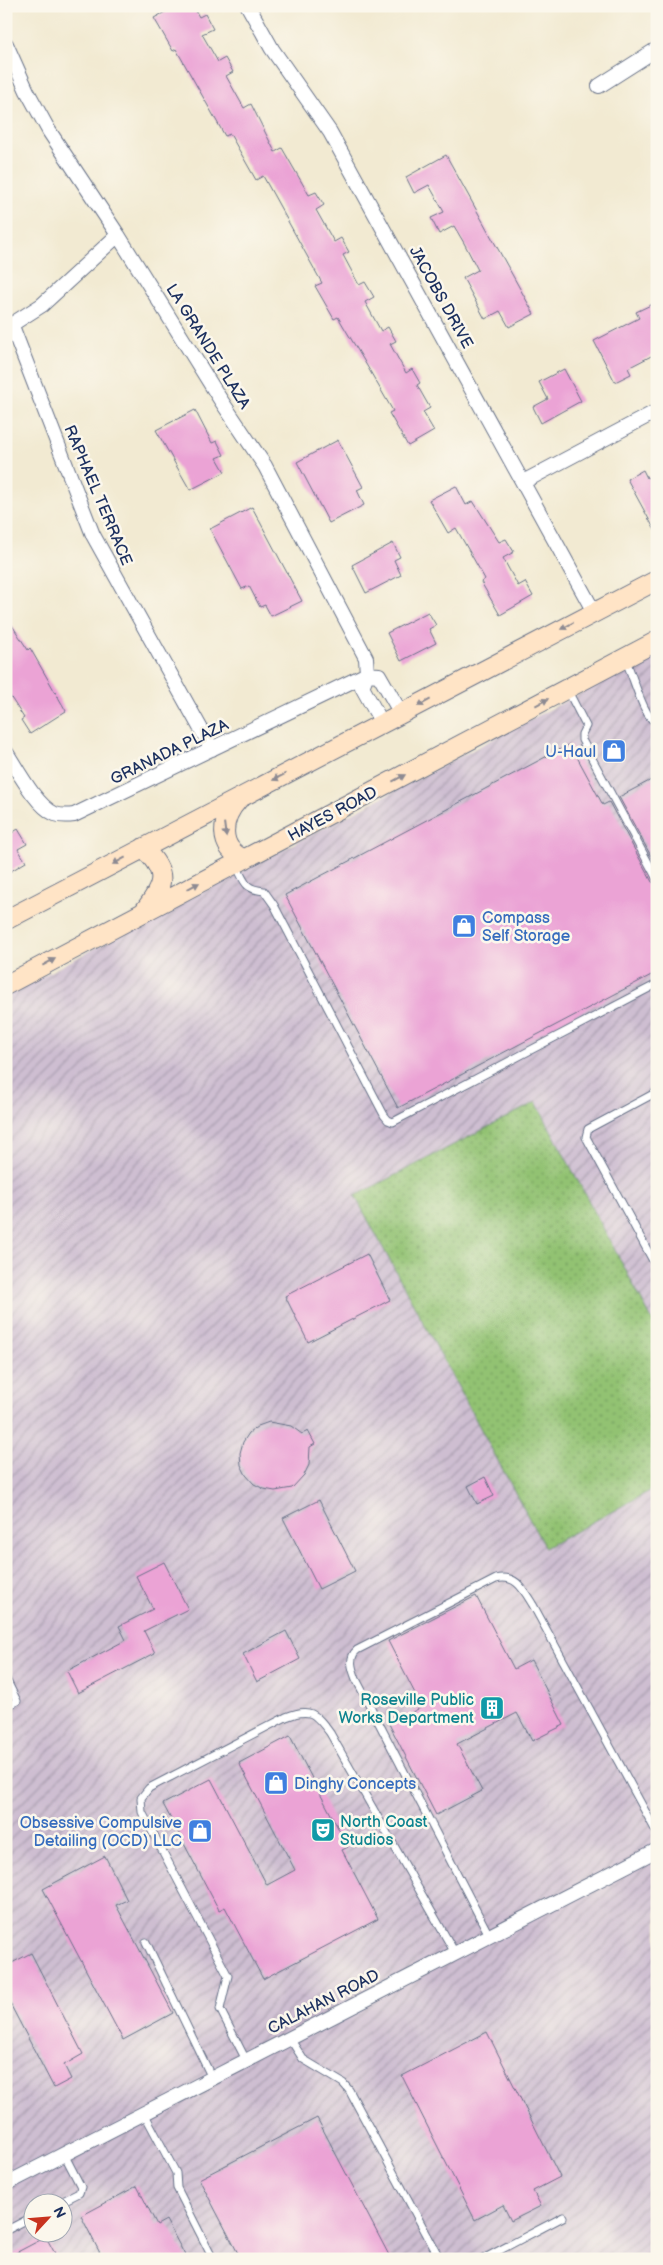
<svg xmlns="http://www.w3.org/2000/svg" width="663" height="2265" font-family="'Balsamiq Sans',sans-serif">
<defs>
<pattern id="industrial-furrows" width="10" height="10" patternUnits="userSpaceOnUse" patternTransform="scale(1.25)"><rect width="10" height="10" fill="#cebed1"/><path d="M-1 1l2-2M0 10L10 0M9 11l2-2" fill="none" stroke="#a69bad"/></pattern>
<pattern id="grass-dots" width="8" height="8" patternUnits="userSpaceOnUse" patternTransform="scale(1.25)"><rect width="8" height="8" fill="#92c272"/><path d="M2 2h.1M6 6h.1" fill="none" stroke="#769e61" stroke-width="1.8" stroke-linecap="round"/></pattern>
</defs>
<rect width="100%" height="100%" fill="#fbf7ec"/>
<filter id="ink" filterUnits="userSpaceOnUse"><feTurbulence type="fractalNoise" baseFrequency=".02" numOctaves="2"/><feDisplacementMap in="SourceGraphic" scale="10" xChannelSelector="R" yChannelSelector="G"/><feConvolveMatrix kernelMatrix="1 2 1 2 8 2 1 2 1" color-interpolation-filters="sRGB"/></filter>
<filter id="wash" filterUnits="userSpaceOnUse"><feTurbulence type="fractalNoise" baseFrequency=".0096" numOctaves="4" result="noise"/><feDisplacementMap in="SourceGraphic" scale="20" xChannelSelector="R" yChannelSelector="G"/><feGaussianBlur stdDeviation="1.12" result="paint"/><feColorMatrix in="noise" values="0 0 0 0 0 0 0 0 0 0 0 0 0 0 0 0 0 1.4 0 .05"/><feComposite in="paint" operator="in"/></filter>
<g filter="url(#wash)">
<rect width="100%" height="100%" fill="#f2ead2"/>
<!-- industrial -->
<path fill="url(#industrial-furrows)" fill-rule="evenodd" d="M657 653V2259H6V995ZM32 2202H62V2232H32Z"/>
<!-- grass -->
<path fill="url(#grass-dots)" stroke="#567868" d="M536 1102 657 1329V1487L545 1548 355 1196Z"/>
<g id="blocks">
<!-- building -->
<path fill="#eba3d5" d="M176 6H193L199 17 205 14 213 29 202 34 218 62 225 58 233 72 226 76 244 108 251 104 275 152 282 148 309 195 316 192 324 205 316 210 334 242 341 238 349 252 343 255 359 285 365 282 374 297 365 302 381 331 388 327 396 341 390 344 406 373 412 369 420 383 417 385 430 408 423 412 434 431 408 446 389 413 393 411 363 359 338 317 334 319 315 286 322 283 263 176 256 180 230 134 225 136 176 49 173 51 154 18Z
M446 155 534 314 509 327 500 311 485 319 463 278 478 270 464 243 454 226 439 234 431 218 444 212 429 185 414 193 406 177Z
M657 302V353L628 368 631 374 615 382 594 341 639 318 636 312Z
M564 369 581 401 541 423 533 407 548 399 539 382Z
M195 410 212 443 217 441 224 455 217 458 225 472 190 490 156 430Z
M338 440 363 487 357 490 364 505 329 523 297 462Z
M643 470 647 478 657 473V534L627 479Z
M456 486 466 505 473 501 499 542 506 539 514 552 503 558 518 586 525 582 533 596 500 615 481 582 485 579 456 528 448 533 429 500Z
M252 507 302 601 271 616 265 605 260 607 249 586 242 589 210 529Z
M393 543 400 557 394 560 401 575 366 593 352 565Z
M428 612 436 625 429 629 436 643 401 661 387 633Z
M6 616 28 650 30 648 66 711 30 734 21 720 24 718 6 690Z
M570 744 603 805 609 802 652 882 657 884V972L398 1108 285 895Z
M653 779 657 787V867L619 797Z
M18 829 27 844 18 849 26 862 6 874V831L9 835Z
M367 1254 390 1300 308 1342 285 1296Z
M269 1422 291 1426 302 1434 308 1431 315 1444 310 1447 309 1465 304 1475 292 1488 275 1491 264 1489 254 1484 246 1475 241 1465 240 1453 243 1442 249 1433 258 1426Z
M485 1477 494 1496 477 1504 468 1486Z
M319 1500 355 1571 319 1589 283 1518Z
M164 1562 188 1609 144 1631 155 1653 78 1693 67 1671 126 1640 119 1626 153 1609 136 1576Z
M476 1596 514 1669 531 1660 564 1725 532 1741 517 1713 457 1744 482 1791 436 1815 389 1724 422 1707 388 1641Z
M286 1631 300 1659 257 1682 243 1654Z
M290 1736 348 1847 342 1850 378 1919 263 1979 225 1907 219 1910 163 1804 211 1779 267 1885 295 1870 239 1763Z
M105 1856 127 1900 116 1905 173 2013 123 2040 43 1889Z
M31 1953 83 2054 64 2065 71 2079 54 2088 6 1996V1966Z
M487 2032 560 2177 533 2191 541 2206 511 2221 503 2205 475 2220 402 2076Z
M317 2118 391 2259H241L199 2179Z
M137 2186 157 2225 166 2220 187 2259H103L81 2216Z
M46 2237 58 2259H6V2258Z"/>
</g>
</g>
<g filter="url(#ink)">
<use href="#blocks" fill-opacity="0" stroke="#667087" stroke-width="1"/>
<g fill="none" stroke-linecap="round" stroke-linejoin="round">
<defs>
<path id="lane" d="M625 659C633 674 643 718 657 723
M567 689 586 726 582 734V740L657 879
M236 865C245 882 244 889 264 891L274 905 384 1115 388 1120 393 1122 657 984
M657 1092 588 1129 586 1137 657 1268
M6 1679 17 1701 6 1706
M489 1935 356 1679C352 1669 348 1658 357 1650L496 1579C516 1574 523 1589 533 1605L657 1833
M146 1942 212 2078
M289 2037 303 2059 343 2083 349 2090 440 2259
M246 2060 220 2009 228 1976 142 1812 141 1798 149 1788 286 1717C310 1707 315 1713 330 1733L455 1953
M144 2113 176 2173 177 2188 213 2259
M61 2202 79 2193 81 2187 64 2154
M6 2223 9 2229 32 2217
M483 2259 563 2217"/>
<path id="street" d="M248 6 272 49 330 132 594 612
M6 44 27 91 49 131 118 235 220 399 265 466 366 658 367 674 362 687 383 725
M599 86 657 49
M12 326 93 535 212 749
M6 328 42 305 118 235
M523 482 657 411
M367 674 379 675 402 715
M6 752C17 769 36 806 55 814 61 816 67 816 74 815L367 674
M6 2184 657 1850"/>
<path id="secondary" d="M238 800C221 818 217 849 245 859
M143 848C168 872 165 884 145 910
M6 920 657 580
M6 985 657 641"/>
</defs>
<!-- lane casing -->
<use href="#lane" stroke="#667087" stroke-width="9"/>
<!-- street casing -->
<use href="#street" stroke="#667087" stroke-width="16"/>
<!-- secondary casing -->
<use href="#secondary" stroke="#667087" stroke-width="21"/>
<!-- lane -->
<use href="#lane" stroke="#fff" stroke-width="7"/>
<!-- street -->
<use href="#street" stroke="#fff" stroke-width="14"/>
<!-- secondary -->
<use href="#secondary" stroke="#ffe4c6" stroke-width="19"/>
</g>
<!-- one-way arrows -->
<defs><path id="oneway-solid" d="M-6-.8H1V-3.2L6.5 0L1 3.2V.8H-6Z" transform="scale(1.25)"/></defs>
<g fill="#8d8a92">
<use href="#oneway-solid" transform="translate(567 626) rotate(152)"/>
<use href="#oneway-solid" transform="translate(542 702) rotate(-28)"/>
<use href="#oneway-solid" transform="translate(424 703) rotate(152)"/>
<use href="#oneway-solid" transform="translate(279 777) rotate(153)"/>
<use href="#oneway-solid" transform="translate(399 778) rotate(-28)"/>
<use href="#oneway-solid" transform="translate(225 830) rotate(83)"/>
<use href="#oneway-solid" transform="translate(119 861) rotate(152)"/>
<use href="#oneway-solid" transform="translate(193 886) rotate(-28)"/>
<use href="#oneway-solid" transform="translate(49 962) rotate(-28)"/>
</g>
</g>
<!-- icons -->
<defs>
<symbol id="shop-square" viewBox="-11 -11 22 22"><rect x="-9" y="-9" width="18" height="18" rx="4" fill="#3f7fe0" stroke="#fbf7ec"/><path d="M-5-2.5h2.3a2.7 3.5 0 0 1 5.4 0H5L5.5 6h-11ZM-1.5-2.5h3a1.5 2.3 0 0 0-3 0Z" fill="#fff"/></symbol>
<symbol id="building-square" viewBox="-11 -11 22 22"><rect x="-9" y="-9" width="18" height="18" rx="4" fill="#0f9aa8" stroke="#fbf7ec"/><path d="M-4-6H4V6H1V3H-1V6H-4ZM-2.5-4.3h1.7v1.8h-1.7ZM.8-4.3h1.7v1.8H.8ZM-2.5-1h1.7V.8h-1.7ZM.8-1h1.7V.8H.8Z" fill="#fff"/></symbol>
<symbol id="theatre-square" viewBox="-11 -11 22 22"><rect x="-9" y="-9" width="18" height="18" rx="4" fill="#0f9aa8" stroke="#fbf7ec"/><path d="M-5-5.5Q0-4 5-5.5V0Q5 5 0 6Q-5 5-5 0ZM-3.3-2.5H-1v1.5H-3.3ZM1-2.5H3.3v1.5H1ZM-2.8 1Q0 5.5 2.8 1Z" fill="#fff"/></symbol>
</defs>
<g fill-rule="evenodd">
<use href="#shop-square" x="600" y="737" width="28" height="28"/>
<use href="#shop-square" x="450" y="912" width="28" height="28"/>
<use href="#building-square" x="478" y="1694" width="28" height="28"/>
<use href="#shop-square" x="262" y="1769" width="28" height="28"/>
<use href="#theatre-square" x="309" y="1816" width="28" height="28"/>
<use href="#shop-square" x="186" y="1817" width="28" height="28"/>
</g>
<g text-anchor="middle" stroke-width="5" stroke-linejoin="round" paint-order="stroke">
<!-- street labels -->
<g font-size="16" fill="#1b2f5e" stroke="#fbf7ec">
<text transform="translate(442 297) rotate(61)" y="6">JACOBS DRIVE</text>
<text transform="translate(209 346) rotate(58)" y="6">LA GRANDE PLAZA</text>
<text transform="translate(99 495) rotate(67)" y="6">RAPHAEL TERRACE</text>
<text transform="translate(169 751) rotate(-26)" y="6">GRANADA PLAZA</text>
<text transform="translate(332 813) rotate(-28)" y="6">HAYES ROAD</text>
<text transform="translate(323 2001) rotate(-27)" y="6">CALAHAN ROAD</text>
</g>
<!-- shop labels -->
<g font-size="16" fill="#366cbe" stroke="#fbf7ec" text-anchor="end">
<text x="596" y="757">U-Haul</text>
<text x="482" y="923" text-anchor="start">Compass<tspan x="482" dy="18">Self Storage</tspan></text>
<text x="294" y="1789" text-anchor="start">Dinghy Concepts</text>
<text x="182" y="1828">Obsessive Compulsive<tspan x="182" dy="18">Detailing (OCD) LLC</tspan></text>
</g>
<!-- culture labels -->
<g font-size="16" fill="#0d838f" stroke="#fbf7ec" text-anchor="end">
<text x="474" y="1705">Roseville Public<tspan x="474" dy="18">Works Department</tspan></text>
<text x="340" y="1827" text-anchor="start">North Coast<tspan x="340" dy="18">Studios</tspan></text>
</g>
</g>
<!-- margin -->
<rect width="663" height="2265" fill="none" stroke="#fbf7ec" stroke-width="25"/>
<!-- north arrow -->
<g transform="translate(48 2218) rotate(64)"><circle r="24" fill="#fbf7ec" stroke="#a1a7b3"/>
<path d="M0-4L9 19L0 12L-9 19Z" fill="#c8321e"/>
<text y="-8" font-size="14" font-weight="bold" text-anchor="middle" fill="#1b2f5e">N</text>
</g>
</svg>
